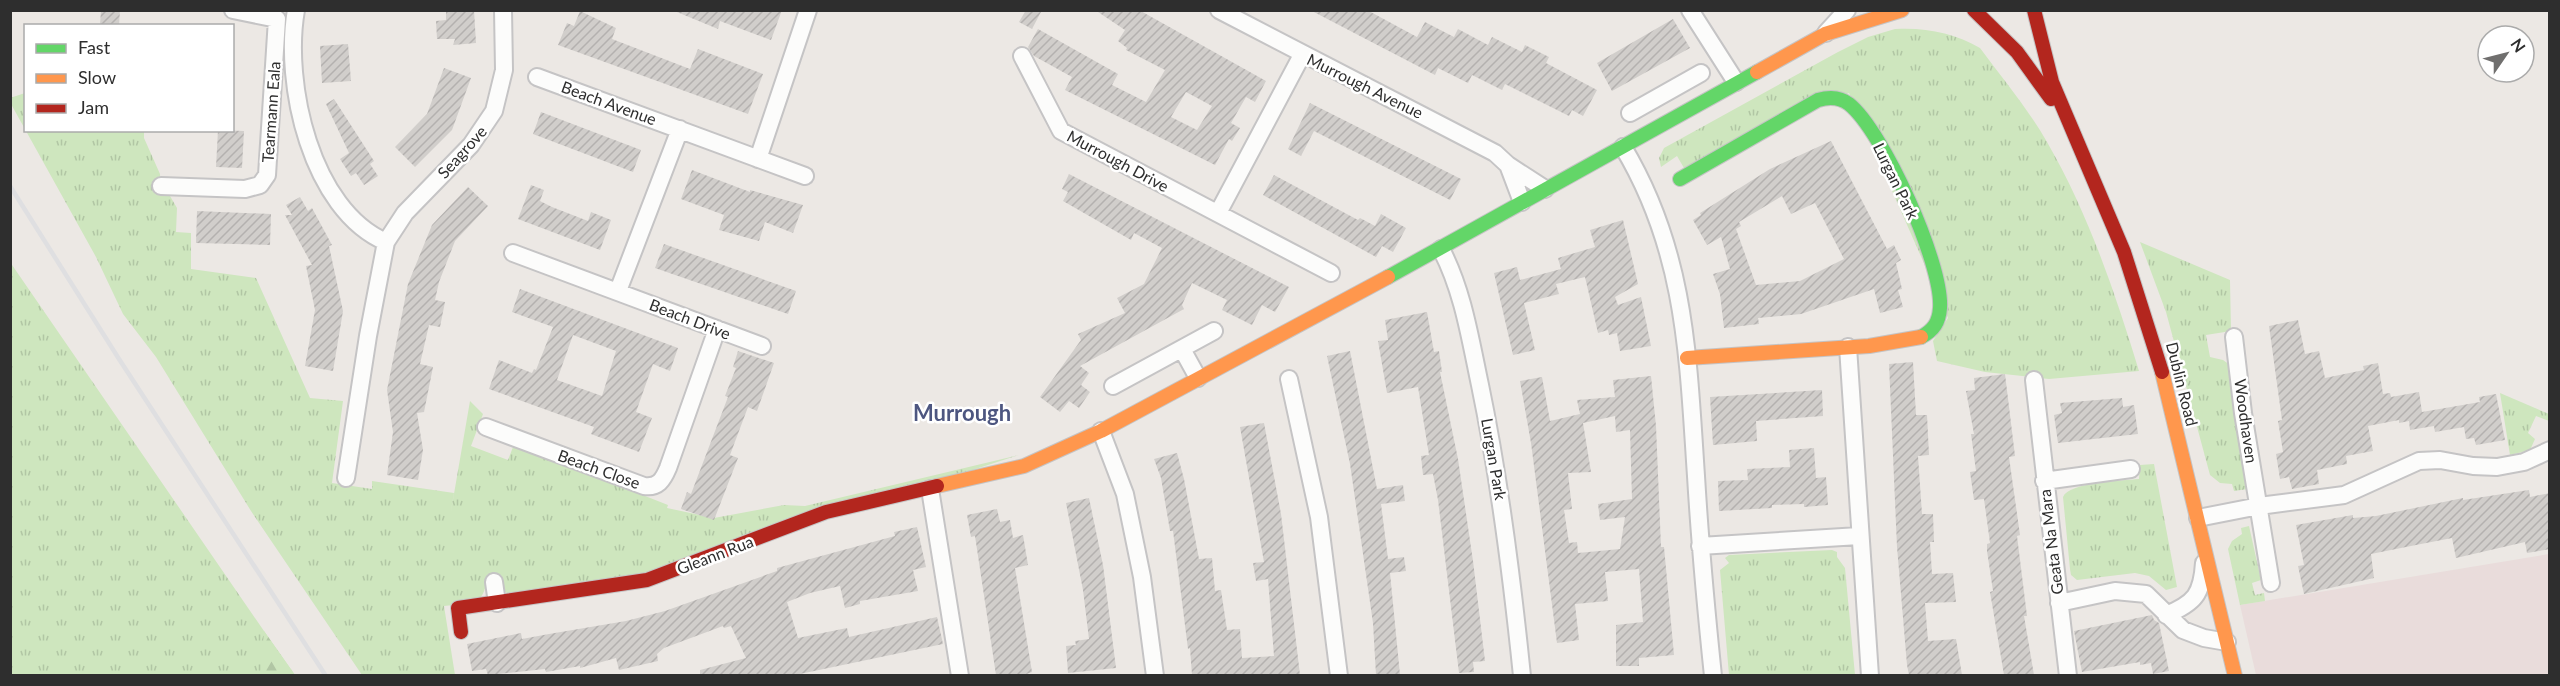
<svg xmlns="http://www.w3.org/2000/svg" width="2560" height="686" font-family="Lato,sans-serif">
<defs>
<pattern id="grass-tufts" width="24" height="20" patternUnits="userSpaceOnUse" patternTransform="scale(1.5)"><rect width="24" height="20" fill="#cee6be"/><path d="M3 7l-1-3M5 7V3M7 7l1-3M15 17l-1-3M17 17v-4M19 17l1-3" fill="none" stroke="#b1c6a4"/></pattern>
<pattern id="forest-firs" width="22" height="20" patternUnits="userSpaceOnUse" patternTransform="scale(1.5)"><rect width="22" height="20" fill="#cee6be"/><path d="M5 1l3.5 6h-7zM16 11l3.5 6h-7z" fill="#b1c6a4"/></pattern>
<pattern id="building-hatch" width="6" height="6" patternUnits="userSpaceOnUse" patternTransform="scale(1.5)"><rect width="6" height="6" fill="#d1cecb"/><path d="M-1 1l2-2M0 6l6-6M5 7l2-2" fill="none" stroke="#b4b1af"/></pattern>
</defs>
<rect width="100%" height="100%" fill="#ece8e4"/>
<!-- medical -->
<path fill="#e9dcdb" d="M2549 554V675H2256L2240 605Z"/>
<!-- grass -->
<path fill="url(#grass-tufts)" d="M1895 29C1925 27 1955 33 1980 48 2003 79 2028 109 2047 142 2088 213 2115 292 2139 371L2049 379 1985 372 1937 361 1933 341 1948 318 1849 93 1684 168 1677 156 1661 167 1659 158 1664 148 1838 52 1868 37Z
M25 93 26 130 144 131V138L160 174 161 195 170 196 177 208 176 232 191 233V269L256 278 310 398 343 401 332 483 372 489V481L454 493 450 517 470 401 483 414 471 446 508 460 513 447 518 446 668 505 667 508 714 518 784 505 805 506 1019 455 658 572 514 597 502 590 500 576 487 577C484 608 470 603 444 606L455 675H362L251 511 156 357 123 314 96 257 11 104 10 98Z
M2140 242 2230 280 2231 331 2206 335 2210 357 2223 360 2230 365 2248 489 2234 491 2232 484 2220 483 2210 475 2166 312Z
M10 262 264 631 295 675H11Z
M2500 393 2549 414V421L2536 416 2528 433 2535 439 2530 450 2510 455Z
M2154 464 2177 587 2166 590 2149 576 2135 573 2077 580 2071 575 2070 569 2063 497C2069 482 2122 481 2139 479L2140 465Z
M2249 526 2261 580 2252 583 2255 595 2264 593 2265 601 2240 605 2228 549 2232 541 2242 534 2241 528Z
M1832 550 1837 552V557L1845 568 1855 675H1729L1720 570 1729 563 1725 558 1729 555Z"/>
<!-- forest -->
<path fill="url(#forest-firs)" d="M264 631 295 675H261Z"/>
<!-- building -->
<path fill="url(#building-hatch)" fill-rule="evenodd" d="M101 10H120L119 26 100 25Z
M446 10H474L476 43 453 45 455 39H437L436 21 446 20Z
M672 10H782L771 40 720 21 718 29Z
M1026 10H1042L1032 29 1019 22Z
M1095 10H1139L1266 81 1255 102 1246 97 1231 123 1240 128 1232 141 1229 139 1215 165 1065 90 1072 77 1034 56 1028 47 1038 29 1118 74 1112 85 1146 102 1165 70 1126 50 1127 48 1118 41 1125 30ZM1186 92 1212 106 1197 130 1171 117Z
M1310 10H1367L1417 37 1425 22 1454 37 1458 29 1488 45 1492 37 1522 52 1525 45 1549 57 1546 63 1597 90 1583 116 1572 110 1569 116 1505 84 1502 90 1472 75 1468 83 1438 68 1435 75Z
M580 11 616 28 612 39 690 69 698 49 763 74 748 114 558 45 567 23 574 26Z
M1673 19 1690 48 1612 91 1597 63Z
M348 44 351 81 322 83 320 46Z
M444 68 471 78 452 130 415 167 395 147 427 114Z
M334 99 374 161 370 164 378 176 364 185 356 173 351 176 340 159 349 153 326 104Z
M1310 103 1461 179 1450 200 1314 131 1301 156 1288 149Z
M541 112 641 150 633 172 533 134Z
M218 130 244 131 242 168 216 167Z
M1831 141 1887 249 1894 245 1901 260 1896 263 1902 289 1898 290 1903 307 1880 313 1874 289 1801 314 1758 318 1759 324 1724 328 1720 294 1713 274 1730 269 1721 237 1707 245 1693 220 1701 215 1700 213 1770 169ZM1782 196 1791 214 1815 203 1844 259 1800 281 1756 285 1736 229 1741 226 1739 222Z
M692 170 750 192V190L803 205 793 233 765 222 759 241 719 230 724 215 681 199Z
M1069 174 1289 287 1275 312 1262 305 1252 325 1222 310 1227 300 1192 283 1182 305 1184 309 1080 366 1089 373 1081 385 1090 392 1079 408 1069 401 1060 412 1040 397 1081 340 1078 334 1125 313 1117 298 1144 284 1162 248 1134 233 1131 240 1063 201 1068 192 1062 189Z
M1274 175 1358 220 1360 218 1375 226 1381 214 1406 228 1393 252 1382 246 1376 257 1263 195Z
M531 185 544 190 540 201 552 207 588 221 591 212 611 220 600 250 518 219Z
M468 187 488 206 455 241 439 282 435 300 445 302 440 327 429 325 420 364 433 367 424 412 417 413 423 450 418 480 387 475 393 432 387 390 408 284 432 225Z
M300 197 308 211 312 208 332 245 329 246 343 311 333 371 305 366 315 310 306 266 312 265 285 215H292L286 205Z
M197 211 271 214 270 245 196 243Z
M1623 220 1638 284 1615 297 1618 305 1641 297 1651 346 1620 351 1617 333 1609 335 1608 330 1598 333 1585 277 1556 284 1559 294 1524 303 1535 350 1513 355 1494 273 1517 267 1520 280 1561 269 1558 258 1595 247 1590 230Z
M664 244 796 291 788 314 655 268Z
M520 289 678 348 670 371 653 364 636 412 652 418 639 452 591 434 594 427 489 389 499 360 532 373 534 369 536 370 553 327 512 312ZM573 335 616 351 602 396 557 380Z
M1427 312 1434 352 1439 351 1442 372H1440L1458 459 1473 561 1485 661 1473 662 1474 672 1459 673 1438 500 1433 474 1423 475 1421 456 1429 455 1418 387 1387 393 1378 341 1388 340 1385 320Z
M2298 320 2305 354 2319 351 2325 378 2364 370 2363 366 2378 363 2383 394 2390 393 2391 397 2419 392 2422 412 2480 402 2479 397 2496 394 2505 440 2476 445 2474 438 2466 439 2464 427 2435 432 2434 426 2410 430 2409 421 2399 423V420L2368 426 2373 451 2346 456 2347 464 2317 470 2319 484 2292 489 2289 477 2280 479 2276 454 2283 452 2278 421 2282 420 2269 326Z
M738 351 774 363 757 411 748 407 730 455 738 458 714 520 681 509 687 492 691 494 728 397 725 396 736 368 733 367Z
M1350 351 1377 489 1403 485 1405 501 1381 504 1388 559 1404 557 1406 571 1390 573 1400 675H1376L1373 623 1350 464 1327 356Z
M1913 362 1916 415H1927L1929 455 1918 456 1922 514H1933L1934 542H1930L1932 574 1953 573 1956 602 1925 603 1928 641 1956 639 1962 675H1909L1907 665 1897 547 1889 364Z
M2005 374 2015 456 2009 457 2020 535 2017 536 2027 616H2024L2034 675H2004L1990 592 1993 591 1987 551V544L1990 543 1984 499 1974 500 1970 472 1976 471 1971 434H1974L1966 391 1975 390 1974 378Z
M1651 376 1656 426 1661 547H1664L1674 655 1639 658V666H1616V625L1643 622 1639 569 1605 572 1608 601 1575 604 1579 640 1557 643 1531 443 1520 381 1542 377 1550 421 1580 414 1577 400 1615 397 1613 380ZM1615 416 1616 432 1630 430 1632 499 1598 504 1600 520 1625 517 1620 549 1578 553 1577 542 1569 543 1564 510 1572 509 1568 473 1591 472 1583 423Z
M1822 390 1823 416 1756 421 1757 441 1713 445 1710 397Z
M2122 398 2123 407 2134 405 2138 434 2058 443 2054 415 2062 413 2060 403Z
M1264 423 1281 514 1300 675H1192L1190 648 1188 649 1173 531H1170L1161 478 1154 459 1177 453 1184 479 1199 559 1212 558 1215 591 1221 590 1227 630 1240 629 1242 658 1274 656 1268 579 1256 581 1253 563 1264 562 1240 427Z
M1814 448 1816 478 1826 477 1828 505 1804 507V504L1772 505V508L1719 511 1718 481 1748 480 1747 469 1790 467 1789 450Z
M2529 490 2530 497 2550 493V549L2527 553 2525 542 2456 558 2452 538 2421 544 2371 554 2374 578 2304 594 2298 566 2304 565 2296 525 2353 515V518L2376 516 2463 498V500Z
M1089 498 1103 565 1116 668 1068 673 1066 646 1076 645 1075 641 1089 639 1083 590 1066 503Z
M997 509 1000 522 1010 520 1013 538 1023 535 1028 565 1015 568 1032 672 1024 675H996L975 536 971 537 967 515Z
M917 527 926 567 913 570 918 591 860 601V604L845 608 840 586 810 593 787 602 798 638 847 628 849 637 937 617 943 644 795 675H700V670L746 658 731 626 724 628 723 626 664 648 657 654 658 661 619 670 616 658 580 668V666L546 672 545 669 488 675 486 669 472 671 467 644 521 633 522 639 549 634 626 621 665 611 777 571V568L895 536 894 532Z
M2152 615 2154 620 2159 623 2169 671 2153 674 2151 663 2140 665V662L2082 672 2074 631Z"/>
<g fill="none" stroke-linecap="round" stroke-linejoin="round">
<defs>
<path id="street" d="M296 10C283 83 311 210 386 242
M1219 10 1495 153 1508 165 1545 189
M1690 10 1736 82
M1826 33 1847 10
M1022 56 1061 131 1331 273
M537 77 805 176
M1630 113 1701 73
M1623 147C1686 252 1688 357 1696 476 1700 543 1706 609 1713 676
M758 159 808 10
M1508 165 1522 202
M161 186 245 189 260 185 267 175 277 19 233 10
M1218 213 1302 55
M1441 249C1463 291 1470 338 1480 385 1500 481 1512 578 1522 676
M513 253 762 346
M618 291 680 129
M2234 337 2243 413 2271 583
M1848 347 1870 676
M1182 349 1198 378
M1289 379 1319 517 1339 676
M2034 380 2068 676
M1113 386 1214 331
M486 427 644 486C658 488 663 480 668 468L717 329
M1101 431 1125 494 1142 577 1155 676
M346 478 368 336 386 242 405 213 471 145 494 111 504 70 503 10
M2044 481 2131 469
M930 489 960 676
M2198 518 2259 506 2344 495 2419 461 2440 460 2473 466 2497 467 2524 462 2550 450
M1700 546 1859 536
M494 582 497 603
M2059 603 2115 591 2146 594 2183 630 2204 638 2227 642
M2166 615C2195 603 2202 594 2204 563"/>
<path id="fast" d="M1680 179 1818 100C1828 97 1840 97 1849 104 1883 131 1943 264 1940 308 1939 322 1934 330 1921 337
M1388 277 1757 72"/>
<path id="slow" d="M1757 72 1825 34 1902 10
M1687 358 1869 346 1921 337
M2162 372 2235 676
M937 486 1024 466 1101 431 1388 277"/>
<path id="jam" d="M1974 10 2017 52 2051 99
M2034 10 2052 82 2124 252 2162 372
M461 632 458 608 647 580 826 512 937 486"/>
</defs>
<!-- street casing -->
<use href="#street" stroke="#c5c4c5" stroke-width="20"/>
<!-- fast casing -->
<use href="#fast" stroke="#c5c4c5" stroke-width="16"/>
<!-- slow casing -->
<use href="#slow" stroke="#c5c4c5" stroke-width="16"/>
<!-- jam casing -->
<use href="#jam" stroke="#c5c4c5" stroke-width="16"/>
<!-- street -->
<use href="#street" stroke="#fcfcfb" stroke-width="16"/>
<!-- fast -->
<use href="#fast" stroke="#63d668" stroke-width="14"/>
<!-- slow -->
<use href="#slow" stroke="#ff974d" stroke-width="14"/>
<!-- jam -->
<use href="#jam" stroke="#b3261e" stroke-width="14"/>
<!-- rail -->
<path stroke="#dfdfe1" stroke-width="4.5" d="M10 186 119 359 326 676"/>
</g>
<g text-anchor="middle" stroke-width="5" stroke-linejoin="round" paint-order="stroke">
<!-- street labels -->
<g font-size="16" fill="#2e2e2e" stroke="#fff">
<text transform="translate(1365 86) rotate(26)" y="6">Murrough Avenue</text>
<text transform="translate(609 103) rotate(20)" y="6">Beach Avenue</text>
<text transform="translate(271 112) rotate(-86)" y="6">Tearmann Eala</text>
<text transform="translate(462 152) rotate(-48)" y="6">Seagrove</text>
<text transform="translate(1118 161) rotate(28)" y="6">Murrough Drive</text>
<text transform="translate(1896 181) rotate(64)" y="6">Lurgan Park</text>
<text transform="translate(690 319) rotate(21)" y="6">Beach Drive</text>
<text transform="translate(2182 384) rotate(76)" y="6">Dublin Road</text>
<text transform="translate(2246 421) rotate(82)" y="6">Woodhaven</text>
<text transform="translate(1494 459) rotate(80)" y="6">Lurgan Park</text>
<text transform="translate(599 469) rotate(20)" y="6">Beach Close</text>
<text transform="translate(2051 542) rotate(-97)" y="6">Geata Na Mara</text>
<text transform="translate(715 555) rotate(-21)" y="6">Gleann Rua</text>
</g>
<!-- district labels -->
<g font-size="22" font-weight="bold" fill="#4d5680" stroke="#fff">
<text x="962" y="421">Murrough</text>
</g>
</g>
<!-- border -->
<rect width="2560" height="686" fill="none" stroke="#2e2e2e" stroke-width="24"/>
<!-- legend -->
<rect x="24" y="24" width="210" height="108" fill="#ffffff" stroke="#ababab" stroke-width="1.5"/>
<rect x="36" y="44" width="30" height="9" fill="#63d668" stroke="#ababab" stroke-width="1.5"/>
<text x="78" y="54" font-size="18" fill="#2e2e2e">Fast</text>
<rect x="36" y="74" width="30" height="9" fill="#ff974d" stroke="#ababab" stroke-width="1.5"/>
<text x="78" y="84" font-size="18" fill="#2e2e2e">Slow</text>
<rect x="36" y="104" width="30" height="9" fill="#b3261e" stroke="#ababab" stroke-width="1.5"/>
<text x="78" y="114" font-size="18" fill="#2e2e2e">Jam</text>
<!-- north arrow -->
<g transform="translate(2506 54) rotate(55)"><circle r="28" fill="#ffffff" stroke="#ababab" stroke-width="1.5"/>
<path d="M0-4.5L10 22L0 15L-10 22Z" fill="#706f6e"/>
<text y="-9" font-size="16" font-weight="bold" text-anchor="middle" fill="#2e2e2e">N</text>
</g>
</svg>
